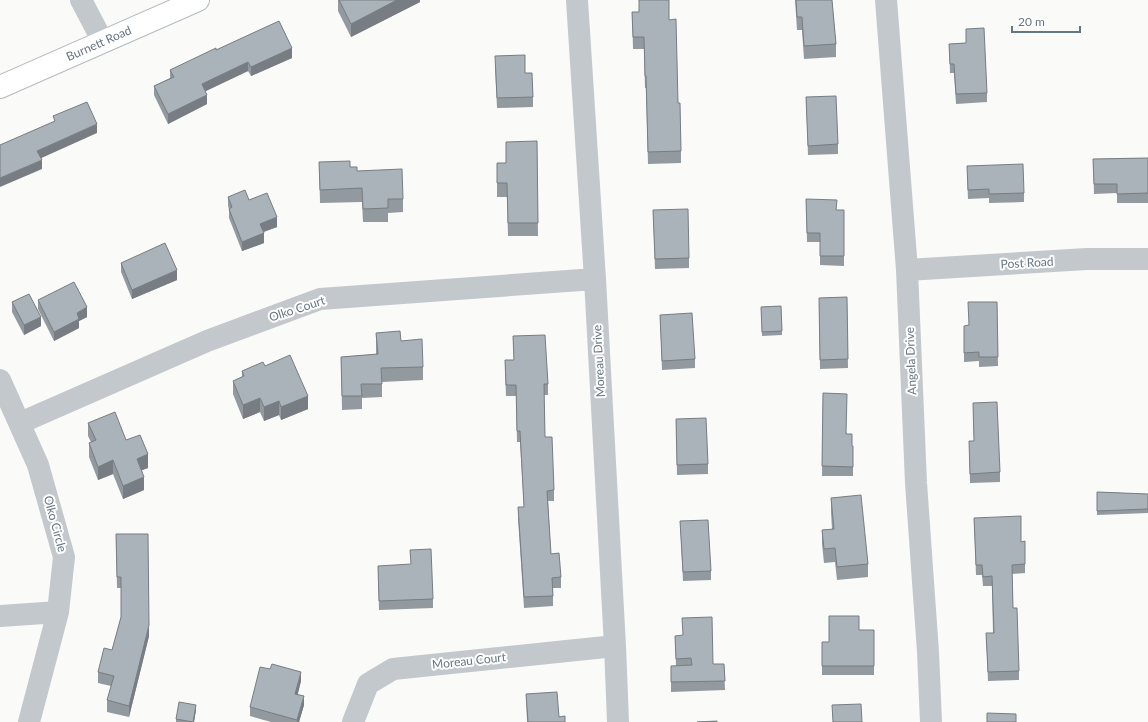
<svg xmlns="http://www.w3.org/2000/svg" width="1148" height="722" font-family="Lato,sans-serif">
<rect width="100%" height="100%" fill="#fafaf8"/>
<g fill="none" stroke-linecap="round" stroke-linejoin="round">
<defs>
<g id="secondary">
<path id="s1" d="M0 87 198 0"/>
</g>
</defs>
<!-- secondary casing -->
<use href="#secondary" stroke="#b3babf" stroke-width="24"/>
<!-- street -->
<path stroke="#c3c8cc" stroke-width="22" d="M81 0 103 42
M577 0 595 279 615 646 618 722
M886 0 907 270 916 483 928 652 931 722
M907 270 1087 259H1148
M0 380 38 465 64 557 58 612 29 722
M20 423 207 341 320 299 595 279
M0 616 58 612
M353 722 368 684 393 669 615 646"/>
<!-- secondary -->
<use href="#secondary" stroke="#fff" stroke-width="22"/>
</g>
<!-- wall -->
<path fill="#929a9f" d="M338 0H420V2L351 37 338 11Z
M795 0H832L836 44V57L804 59 802 30H797Z
M632 12H639L669 20 678 103 681 151V163L648 164 646 88H645L644 49H633Z
M966 29 987 93V102L956 104 954 73H950L949 44 966 43Z
M216 50 292 58 251 76 248 71 205 91 207 104 168 124 154 95V86L170 78V70Z
M495 65 525 73 533 97V107L497 108Z
M806 97 838 144V154L808 155Z
M537 141 538 236H508L507 197H497V163H506Z
M1148 158V203H1117V193L1094 194 1093 159Z
M319 162 350 167 357 171 403 199V212L388 213V222H363L362 202 320 203Z
M967 175 1024 193V202L989 203V198L968 199Z
M228 197 249 200 277 227 264 232V243L242 251 229 218V209L228 206Z
M806 199 837 210H844V266L820 265V242H807Z
M653 210 689 258V268L655 269Z
M121 263 177 280 132 299 121 272Z
M847 297 848 368 820 369 819 298Z
M38 300 87 317 79 321V328L54 341 38 309Z
M12 302 41 326 24 335 12 312Z
M997 302 998 366 979 367V361L964 362V326L969 325Z
M781 306 782 335 762 336 761 307Z
M660 315 695 359V368L662 370Z
M376 333 401 341 423 367V380L382 382V397L362 398V409L342 410 341 357 376 354Z
M513 336 548 384V395H544L545 437 554 490V501H548L551 554 561 577V588H553V606L524 608 518 518V507H524L520 442H517L516 396H506L505 371V360H514Z
M265 366 308 409 281 420 279 415 264 421 260 412 243 419 233 394V381L242 377V371Z
M823 393 847 434 852 446H853V476H822Z
M973 403 1000 472V482L970 483 969 441H974Z
M676 419 708 464V474L677 475Z
M88 423 126 440 148 468 142 470 144 490 123 499 113 474 98 480 89 457V443L91 442 88 436Z
M1097 492 1148 494V513L1097 515Z
M831 498 868 564V577L837 580 835 562 824 563 822 544V530L832 529 831 512Z
M974 518 1021 542 1025 564V573L1012 574 1013 608 1019 671V680L988 681 986 633H993L992 586H983L982 575H976Z
M680 521 711 571V580L683 581Z
M116 534 149 636 129 717 107 712V700L111 686 98 683V672L112 650 121 618V588H117Z
M378 566 433 599V608L379 610Z
M859 630H874V675H822V642H829Z
M675 636 713 664H724L725 690 671 692V666H676Z
M301 681 298 694 304 705 299 722H271L250 716V707Z
M526 694 559 717 565 722H527Z
M196 710 194 722H176V719Z"/>
<!-- shaded-wall -->
<path fill="#777d82" d="M397 0H420V2L351 37V24Z
M292 48V58L251 76V67Z
M248 62V71L202 93V84Z
M207 95V104L168 124V114Z
M97 124V133L37 160V151Z
M42 160V169L0 187V178Z
M277 217V227L260 233V224Z
M264 233V243L242 251V242Z
M177 270V280L132 299V290Z
M87 307V317L79 321V328L54 341V332L77 313Z
M41 317V326L24 335V325Z
M308 396V409L281 420V407Z
M260 398V412L243 419V405Z
M279 401V415L264 421V407Z
M148 454V468L137 472V459Z
M113 460V474L98 480V467Z
M144 477V490L123 499V486Z
M149 625V636L129 717V706Z
M301 672V681L295 703V694Z
M304 696V705L299 722H297V720Z
M196 705V710L194 722H193Z"/>
<!-- building -->
<path fill="#aab3b9" stroke="#777d82" d="M339 0H397L351 24Z
M639 0H669V20L676 19 678 103H680L681 151 648 152 646 76H645L644 37H633L632 12H639Z
M796 0H832L836 44 804 46 802 17H797Z
M279 21 292 48 251 67 248 62 202 84 207 95 168 114 154 86 174 77 170 70 216 48V50Z
M984 28 987 93 956 94 954 64H950L949 44 966 43V29Z
M525 55V73H532L533 97 497 98 495 56Z
M836 96 838 144 808 146 806 97Z
M87 102 97 124 37 151 42 160 0 178V145L55 121 53 116Z
M537 141 538 223H508L507 183H497V163H506V142Z
M1148 158V193L1117 194V184H1094L1093 159Z
M350 161V167H357V171L402 169 403 199H388V208L363 209 362 188 320 190 319 162Z
M1023 164 1024 193 989 194V189L968 190 967 166Z
M245 190 249 200 267 193 277 217 260 224 264 233 242 242 229 209 232 207 228 197Z
M806 199 837 200 836 210H844V256H820V233H807Z
M688 209 689 258 655 259 653 210Z
M165 243 177 270 132 290 121 263Z
M74 282 87 307 77 313 79 319 54 332 38 300Z
M29 294 41 317 24 325 12 302Z
M847 297 848 359 820 360 819 298Z
M968 302H997L998 357H979V352L964 353V326L969 325Z
M781 306 782 331 762 332 761 307Z
M692 313 695 359 662 361 660 315Z
M400 331 401 341 422 339 423 367 381 368 382 384H361L362 396H342L341 357 378 354 376 333Z
M545 335 548 384H544L545 437H552L554 490 547 491 551 554 559 553 561 577 552 578 553 596 524 597 518 507H524L520 431H517L516 385H506L505 360H514L513 336Z
M290 355 308 396 281 407 279 401 264 407 260 398 243 405 233 381 244 376 242 371 263 362 265 366Z
M823 393 847 394 846 434H852V446H853V467L822 466Z
M997 402 1000 472 970 474 969 441H974L973 403Z
M115 412 126 440 140 435 148 454 137 459 144 477 123 486 113 460 98 467 89 443 96 440 88 423Z
M706 418 708 464 677 465 676 419Z
M1097 492 1148 494V509L1097 511Z
M861 495 868 564 837 567 835 548 824 549 822 530 834 529 831 498Z
M1021 516V542L1025 541V564L1012 565 1013 608H1017L1019 671 988 672 986 633H994L992 576 983 577 982 565H976L974 518Z
M708 520 711 571 683 572 680 521Z
M116 534H148L149 625 129 706 107 700 114 676 98 672 104 648 112 650 121 617V577H117Z
M431 549 433 599 379 601 378 566 411 564 410 550Z
M829 616H859V630H874V666H822V642H829Z
M712 617 713 664H724L725 681 671 682V666L692 665 691 658 676 659 675 636 683 635 682 618Z
M272 664 301 672 295 694 304 696 297 720 250 707 260 667 270 669Z
M557 692 559 717 565 716V722H528L526 694Z
M179 702 196 705 193 722 176 719Z
M861 704 862 722H833L832 705Z
M987 713 1016 714V722H987Z
M717 721V722H697Z"/>
<g text-anchor="middle" stroke-width="4" stroke-linejoin="round" paint-order="stroke">
<!-- street labels -->
<g font-size="12" fill="#657683" stroke="#fff">
<text dy="4" stroke="none"><textPath href="#s1" startOffset="108">Burnett Road</textPath></text>
<text transform="translate(1027 263) rotate(-3)" y="4">Post Road</text>
<text transform="translate(297 309) rotate(-18)" y="4">Olko Court</text>
<text transform="translate(599 361) rotate(-93)" y="4">Moreau Drive</text>
<text transform="translate(911 361) rotate(-92)" y="4">Angela Drive</text>
<text transform="translate(55 524) rotate(75)" y="4">Olko Circle</text>
<text transform="translate(469 661) rotate(-6)" y="4">Moreau Court</text>
</g>
</g>
<!-- scale -->
<path d="M1012 26v6h68v-6" fill="none" stroke="#657683" stroke-width="2"/>
<text x="1018" y="26" font-size="12" fill="#657683" stroke="#ffffff" stroke-width="3" paint-order="stroke">20 m</text>
</svg>
